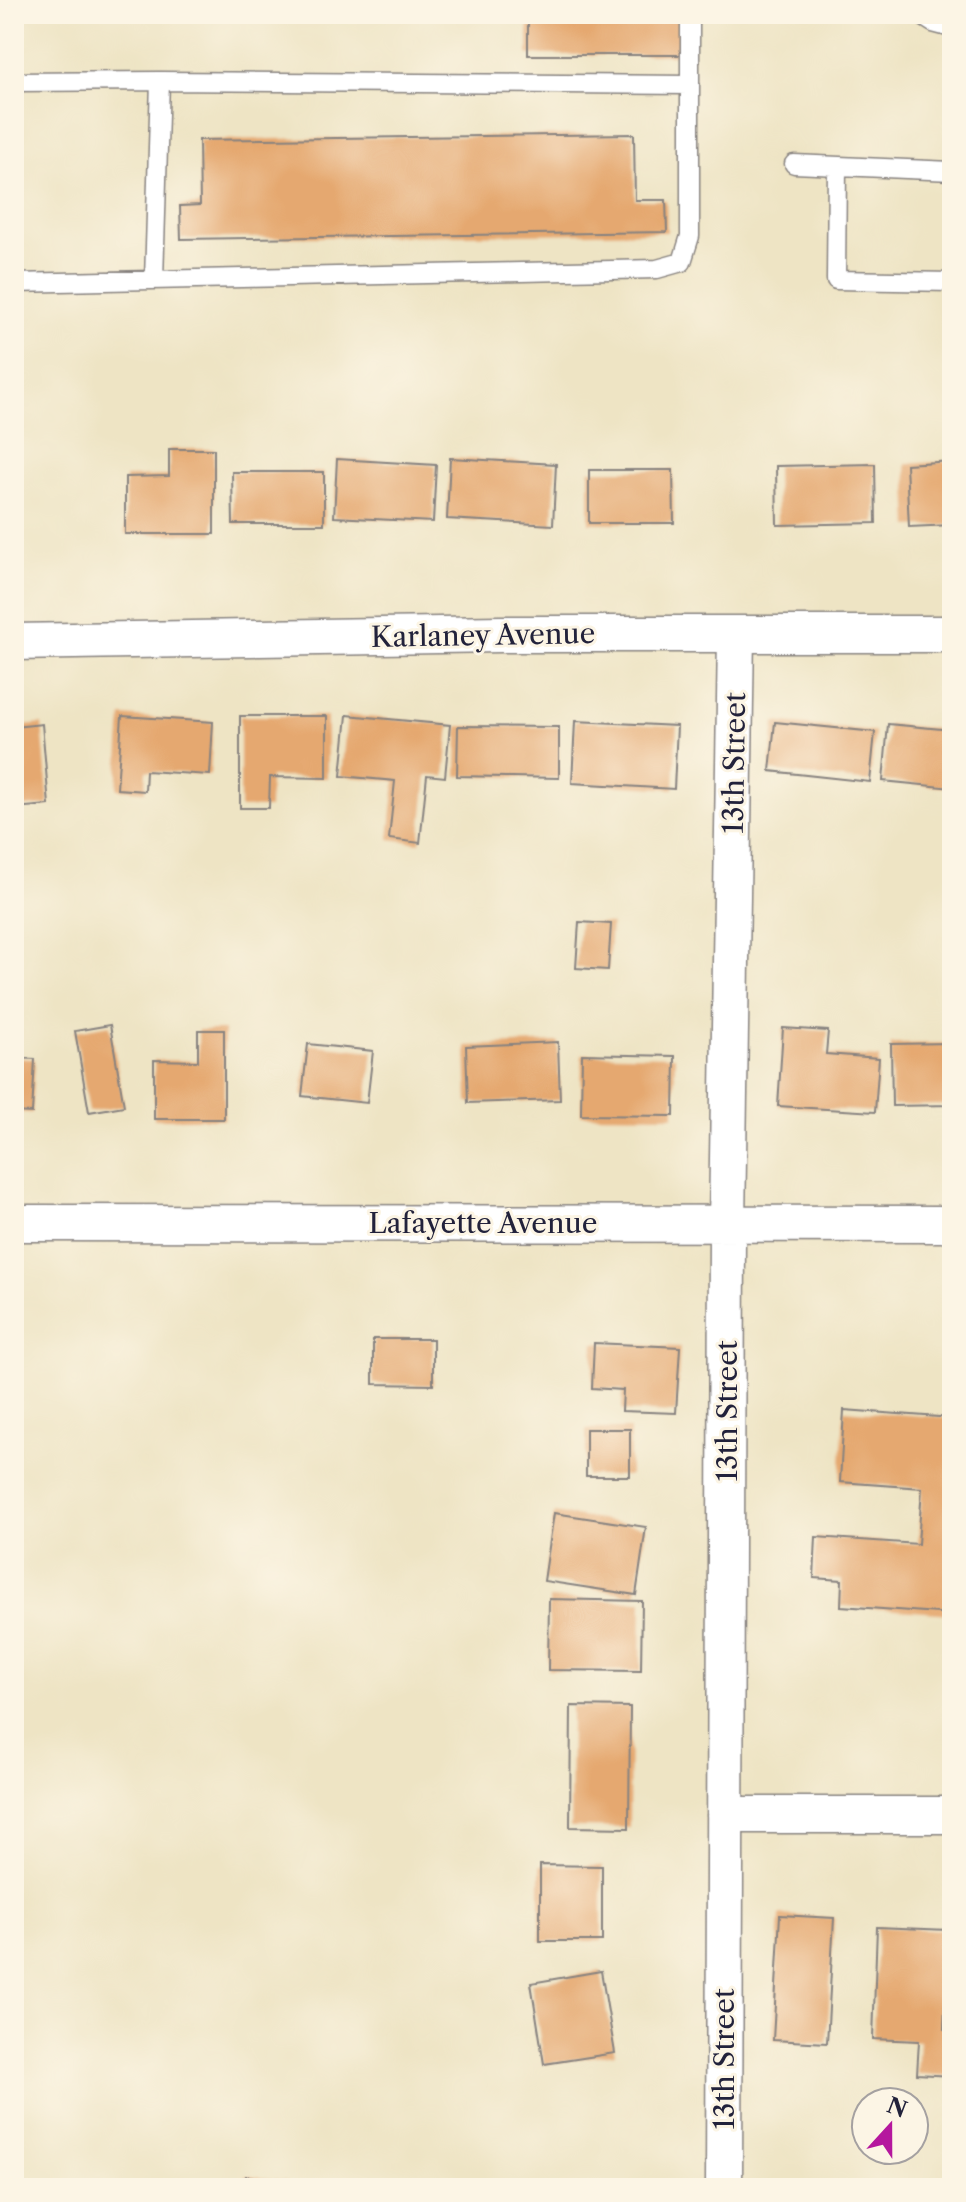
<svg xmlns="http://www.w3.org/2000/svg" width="966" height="2202" font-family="'Libre Caslon Text',serif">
<rect width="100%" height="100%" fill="#fcf5e5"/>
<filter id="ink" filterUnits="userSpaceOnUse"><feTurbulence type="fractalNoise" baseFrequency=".0125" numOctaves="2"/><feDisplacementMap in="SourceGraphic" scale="16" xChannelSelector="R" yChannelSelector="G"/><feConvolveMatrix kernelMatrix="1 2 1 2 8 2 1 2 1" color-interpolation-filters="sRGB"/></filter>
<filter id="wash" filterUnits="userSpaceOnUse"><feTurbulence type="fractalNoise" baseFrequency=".006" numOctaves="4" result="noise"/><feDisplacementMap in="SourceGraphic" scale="32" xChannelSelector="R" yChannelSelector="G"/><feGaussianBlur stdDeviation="1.8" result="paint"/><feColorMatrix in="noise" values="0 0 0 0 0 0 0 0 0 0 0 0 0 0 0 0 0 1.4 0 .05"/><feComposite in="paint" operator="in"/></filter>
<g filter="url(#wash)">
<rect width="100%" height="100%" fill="#eee4c4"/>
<g id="blocks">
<!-- building -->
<path fill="#e5a870" d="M528 14H687L688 55H528Z
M634 134 635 200H666L667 232 181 239 180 206 200 205 199 140Z
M169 449H214V534H125V477L169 476Z
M450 458 556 464 553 525 447 519Z
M337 459 436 465 433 522 334 517Z
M952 461V525L909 527 906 464Z
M875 464 876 523 777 525 776 466Z
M589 470H673L674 523H589Z
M232 472H324V524H233Z
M347 715 450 725 445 777 427 775 420 843 389 839 395 781 341 776Z
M122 716 213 722 210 775 146 771 145 791 117 789Z
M240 716H327V778L270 777 269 808H240Z
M575 721 677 726 674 789 572 783Z
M775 722 875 732 870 782 770 771Z
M42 724 49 805 14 808V727Z
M888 724 952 730V788L883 781Z
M458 726 559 727V778L457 776Z
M579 922 611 924 608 970 576 968Z
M110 1025 124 1106 89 1112 75 1031Z
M783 1028 828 1031 826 1054 879 1058 875 1112 778 1106Z
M198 1030H224V1119H154V1060L198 1061Z
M558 1042 560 1100 468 1103 466 1046Z
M952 1043V1105L892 1106 891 1044Z
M308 1044 373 1051 367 1103 302 1096Z
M582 1054 675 1056 674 1116 581 1115Z
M14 1058 35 1059 32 1113 14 1112Z
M373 1339H433V1385L373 1384Z
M594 1343 680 1347 676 1413 622 1411 623 1390 592 1388Z
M844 1410 952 1418V1614L841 1606 842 1580 814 1578 816 1537 918 1544 922 1488 840 1482Z
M586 1429H630V1476H586Z
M554 1513 646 1527 636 1595 544 1581Z
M549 1599 642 1601 641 1671 548 1670Z
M571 1706 630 1707 629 1828 570 1827Z
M540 1865 602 1866V1941H540Z
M780 1915 834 1918 827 2043 773 2040Z
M877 1927 948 1930 944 2029H952V2076L917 2074 919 2041 873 2039Z
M601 1971 615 2053 544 2064 531 1983Z
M246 2176 288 2181 287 2188H245Z"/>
</g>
</g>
<g filter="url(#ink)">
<use href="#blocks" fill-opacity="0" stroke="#888380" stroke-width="2"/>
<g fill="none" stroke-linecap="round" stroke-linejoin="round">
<defs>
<path id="lane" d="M919 14 933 23 952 28
M14 82 160 81
M794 164 952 171
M837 166 836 280 952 282
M154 280 160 81 690 85
M14 283 657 269 682 262 690 236V14"/>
<path id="street" d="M14 642 500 634H952
M14 1223 952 1224
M725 1815H952
M724 2188 727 1224 736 634"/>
</defs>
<!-- lane casing -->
<use href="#lane" stroke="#888380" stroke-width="21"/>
<!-- street casing -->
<use href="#street" stroke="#888380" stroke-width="39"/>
<!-- lane -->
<use href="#lane" stroke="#fff" stroke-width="18"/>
<!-- street -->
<use href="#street" stroke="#fff" stroke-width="36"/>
</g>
</g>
<g text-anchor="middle" stroke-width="6" stroke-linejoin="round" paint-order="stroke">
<!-- street labels -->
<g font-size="28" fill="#22223b" stroke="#fcf5e5">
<text transform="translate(483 635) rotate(-1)" y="10">Karlaney Avenue</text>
<text transform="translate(734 763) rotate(-89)" y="10">13th Street</text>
<text x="483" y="1233">Lafayette Avenue</text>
<text transform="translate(727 1411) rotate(-90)" y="10">13th Street</text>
<text transform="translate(724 2059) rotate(-90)" y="10">13th Street</text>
</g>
</g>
<!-- margin -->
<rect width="966" height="2202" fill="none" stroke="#fcf5e5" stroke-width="48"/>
<!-- north arrow -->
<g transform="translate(890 2126) rotate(21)"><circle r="38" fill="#fcf5e5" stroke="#a5a1a1" stroke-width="2"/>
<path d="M0-6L14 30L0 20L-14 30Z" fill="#b5179e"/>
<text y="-12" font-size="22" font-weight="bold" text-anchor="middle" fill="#22223b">N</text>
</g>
</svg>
